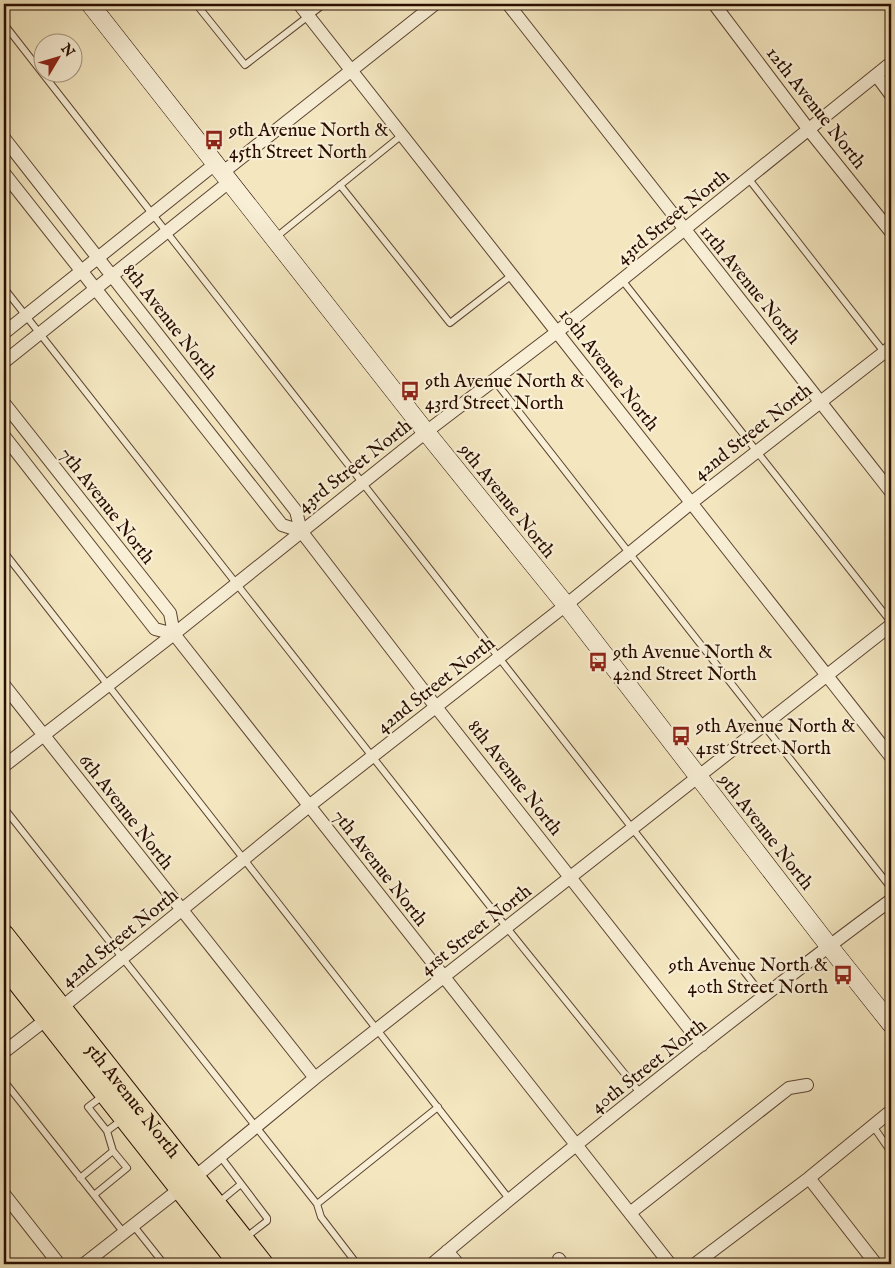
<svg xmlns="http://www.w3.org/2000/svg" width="895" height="1268" font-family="'IM FELL English',serif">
<rect width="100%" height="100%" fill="#f4e7c0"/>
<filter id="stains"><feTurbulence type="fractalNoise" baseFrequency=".004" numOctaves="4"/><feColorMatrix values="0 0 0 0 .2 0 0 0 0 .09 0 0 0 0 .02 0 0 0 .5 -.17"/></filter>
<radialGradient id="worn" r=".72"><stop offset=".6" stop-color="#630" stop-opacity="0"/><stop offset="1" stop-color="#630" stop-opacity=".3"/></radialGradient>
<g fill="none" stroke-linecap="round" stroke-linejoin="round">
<defs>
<path id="lane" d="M196 4 245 65 324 4
M4 24 764 997
M748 178 891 361
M340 185 450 323 512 275
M275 238 402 135
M622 280 891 622
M4 288 507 928 641 1094
M494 380 891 888
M4 552 510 1200
M4 808 317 1204 438 1107
M4 1081 124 1233
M873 1126 891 1152
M107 1131 123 1119
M220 1156 267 1218V1221L245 1238
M80 1178 113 1151
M94 1195 127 1168 113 1151 107 1131 88 1107 104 1095
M219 1202 241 1184
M317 1204 321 1217 357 1264
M133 1225 164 1264"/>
<path id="street" d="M299 4 891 757
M508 4 891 492
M714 4 809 130 891 232
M876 75 891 95
M4 138 296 511 301 531 436 707 702 1045
M4 173 282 525 301 531
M222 173 435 4
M4 333 215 164
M4 362 229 182
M4 403 170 613 174 634 670 1264
M4 436 155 629 174 634
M4 685 315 1078
M4 766 174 634 426 432 557 332 891 63
M4 1052 61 1008 309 806 566 605 691 503 891 347
M809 1178 876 1264
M4 1194 59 1264
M630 1213 789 1088 807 1085
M447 1251 458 1264
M559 1259 562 1264
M84 1264 195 1177 315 1078 891 625
M432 1264C581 1139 734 1016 891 900
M695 1264 809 1178 891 1111"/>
<path id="secondary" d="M90 4 426 432 566 605 829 946 891 1024"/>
<g id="primary">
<path id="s1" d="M4 935 263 1264"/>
<path d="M4 965 239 1264"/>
</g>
</defs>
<!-- lane casing -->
<use href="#lane" stroke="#5c4431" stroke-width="8"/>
<!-- street casing -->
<use href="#street" stroke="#5c4431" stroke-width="14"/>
<!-- secondary casing -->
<use href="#secondary" stroke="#290d01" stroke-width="19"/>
<!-- primary casing -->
<use href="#primary" stroke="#290d01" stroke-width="22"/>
<!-- lane -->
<use href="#lane" stroke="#f8efd6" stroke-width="6"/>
<!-- street -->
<use href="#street" stroke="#f8efd6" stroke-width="12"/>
<!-- secondary -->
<use href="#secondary" stroke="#f8efd6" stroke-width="18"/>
<!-- primary -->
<use href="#primary" stroke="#f4e7c0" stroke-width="20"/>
</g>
<!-- icons -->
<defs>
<symbol id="bus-bare" viewBox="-9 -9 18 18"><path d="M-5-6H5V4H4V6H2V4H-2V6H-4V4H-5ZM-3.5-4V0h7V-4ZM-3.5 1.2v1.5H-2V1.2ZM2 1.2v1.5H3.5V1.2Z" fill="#8f2418" stroke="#f8efd6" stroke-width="2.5" paint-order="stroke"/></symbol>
</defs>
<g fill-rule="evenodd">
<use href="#bus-bare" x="200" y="126" width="28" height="28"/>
<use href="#bus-bare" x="396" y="377" width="28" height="28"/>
<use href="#bus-bare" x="584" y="648" width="28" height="28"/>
<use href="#bus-bare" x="667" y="722" width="28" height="28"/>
<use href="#bus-bare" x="829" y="961" width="28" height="28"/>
</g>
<g text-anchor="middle" stroke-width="4.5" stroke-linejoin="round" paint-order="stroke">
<!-- street labels -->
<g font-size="19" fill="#290d01" stroke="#f8efd6">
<text transform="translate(817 107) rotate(52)" y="7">12th Avenue North</text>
<text transform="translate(672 216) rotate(-39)" y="7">43rd Street North</text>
<text transform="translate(751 284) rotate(51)" y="7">11th Avenue North</text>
<text transform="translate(171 321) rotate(52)" y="7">8th Avenue North</text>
<text transform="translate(610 369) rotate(52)" y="7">10th Avenue North</text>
<text transform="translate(752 431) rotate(-38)" y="7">42nd Street North</text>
<text transform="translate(354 465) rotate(-38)" y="7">43rd Street North</text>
<text transform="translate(508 500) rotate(51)" y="7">9th Avenue North</text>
<text transform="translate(108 505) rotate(52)" y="7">7th Avenue North</text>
<text transform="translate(435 684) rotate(-38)" y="7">42nd Street North</text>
<text transform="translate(516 777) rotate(52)" y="7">8th Avenue North</text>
<text transform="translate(127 811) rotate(52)" y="7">6th Avenue North</text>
<text transform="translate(767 831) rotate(52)" y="7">9th Avenue North</text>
<text transform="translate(381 867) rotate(52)" y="7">7th Avenue North</text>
<text transform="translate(475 929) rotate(-38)" y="7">41st Street North</text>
<text transform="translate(119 937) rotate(-39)" y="7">42nd Street North</text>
<text transform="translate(648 1065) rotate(-38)" y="7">40th Street North</text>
<text dy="7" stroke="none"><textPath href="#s1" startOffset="210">5th Avenue North</textPath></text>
</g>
<!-- poi labels -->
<g font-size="19" fill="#290d01" stroke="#f8efd6" text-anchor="start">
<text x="229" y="136">9th Avenue North &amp;<tspan x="229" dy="22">45th Street North</tspan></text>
<text x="425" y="387">9th Avenue North &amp;<tspan x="425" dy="22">43rd Street North</tspan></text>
<text x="613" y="658">9th Avenue North &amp;<tspan x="613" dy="22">42nd Street North</tspan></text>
<text x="696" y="732">9th Avenue North &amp;<tspan x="696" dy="22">41st Street North</tspan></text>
<text x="828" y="971" text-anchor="end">9th Avenue North &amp;<tspan x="828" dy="22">40th Street North</tspan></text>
</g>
</g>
<!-- margin -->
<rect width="895" height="1268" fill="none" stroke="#f4e7c0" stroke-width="20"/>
<rect x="5" y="5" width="885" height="1258" fill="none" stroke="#290d01" stroke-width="2.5"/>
<rect x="10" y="10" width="875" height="1248" fill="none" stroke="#290d01"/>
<!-- north arrow -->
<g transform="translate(58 58) rotate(52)"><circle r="24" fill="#f8efd6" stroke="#a59581"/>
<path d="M0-4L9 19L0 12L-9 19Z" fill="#8f2418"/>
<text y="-8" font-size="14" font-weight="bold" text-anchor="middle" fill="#290d01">N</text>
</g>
<rect width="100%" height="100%" filter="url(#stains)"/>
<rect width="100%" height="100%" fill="url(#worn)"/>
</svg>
